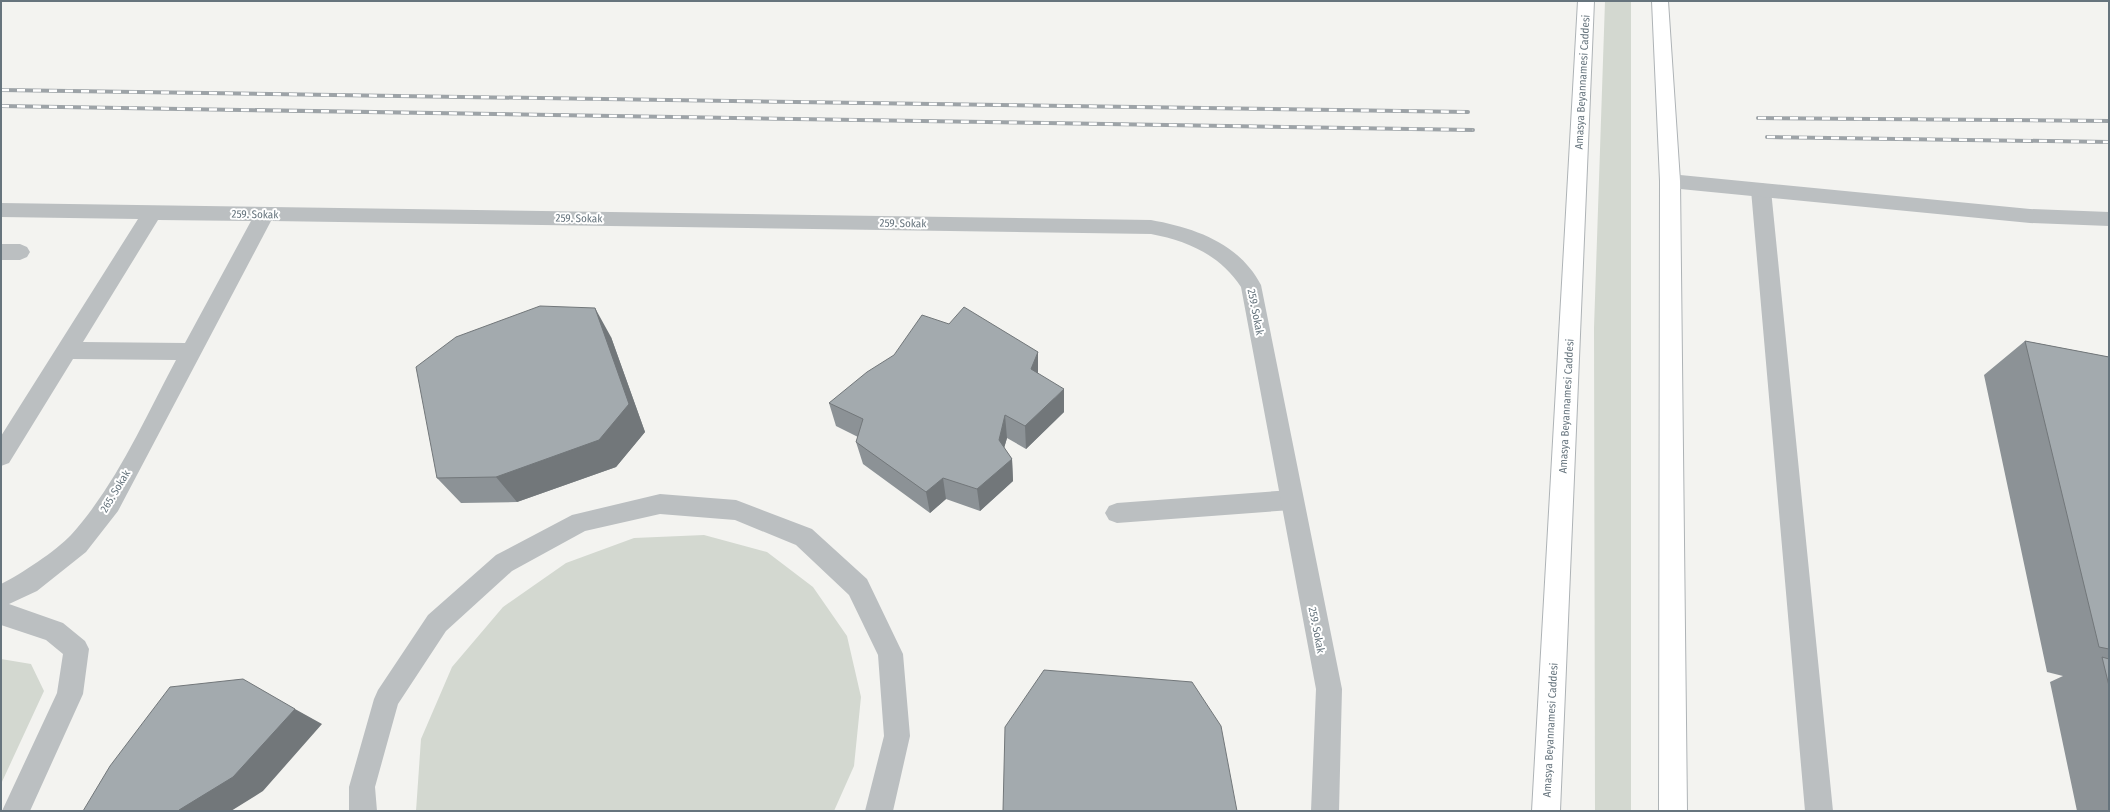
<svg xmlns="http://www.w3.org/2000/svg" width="2110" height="812" font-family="'Fira Sans Condensed',sans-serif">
<rect width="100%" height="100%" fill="#f3f3f0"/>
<!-- green -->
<path fill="#d3d8d0" d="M1605 1H1631V811H1595L1594 328Z
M704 535 767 552 813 587 847 636 861 697 854 766 834 811H416L421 739 452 667 503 607 566 563 634 538Z
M1 659 31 664 44 691 1 784Z"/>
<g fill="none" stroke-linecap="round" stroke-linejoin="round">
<defs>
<path id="secondary" d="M1578 1H1594L1560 811H1532Z
M1652 1H1668L1680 181 1687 811H1659L1660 181Z"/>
</defs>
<!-- secondary casing -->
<use href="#secondary" stroke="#aeb3b6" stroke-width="2"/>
<!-- service -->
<path fill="#bbbfc1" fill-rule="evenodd" d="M1761 183 1768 185 1771 190 1833 811H1805L1751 190 1754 185Z
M1 244H20L27 247 30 252 27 257 20 260H1Z
M1291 490 1299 493 1303 500 1299 507 1291 510 1117 523 1109 520 1105 513 1109 506 1117 503Z"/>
<!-- minor -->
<path fill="#bbbfc1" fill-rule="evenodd" d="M1670 174 2030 209 2109 212V226L2030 223 1670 188 1663 186 1660 181 1663 176Z
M1 203 1151 220C1195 228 1239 243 1261 285L1342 689 1339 811H1311L1316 689 1241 287C1220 255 1188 241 1151 234L271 221 118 511 86 552 37 591 9 604 63 623 85 641 89 649 83 694 30 811H2L57 693 63 654 46 640 1 625V584C21 574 56 551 71 535 116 485 144 420 176 360L73 359 9 463 1 466V436L138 219 1 217ZM158 220 251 221 185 343 83 342Z
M660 494 736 500 812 529 867 579 903 654 910 736 893 811H865L884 736 878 655 849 595 796 545 735 520 660 514 585 531 512 571 446 631 398 704 375 787 377 811H349V787L374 699 378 690 428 615 496 555 572 515Z"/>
<!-- secondary -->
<use href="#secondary" fill="#fff" fill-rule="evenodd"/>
<defs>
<path id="rail" d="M1 90 1468 112
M1 106 1473 130
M1758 118 2109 121
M1767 137 2109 142"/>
</defs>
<!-- rail casing -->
<use href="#rail" stroke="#9da3a7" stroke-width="4"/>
<!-- rail -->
<use href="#rail" stroke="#fff" stroke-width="2.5" stroke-dasharray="8" stroke-linecap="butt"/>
</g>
<!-- wall -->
<path fill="#8c9296" d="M949 324 1038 352V374L1064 412 1026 449 1007 438 1004 448 1012 459 1013 481 980 511 946 499 930 513 863 464 856 442 858 437 836 426 829 403Z
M611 337 645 432 616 467 517 502 461 503 437 478Z
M2025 341 2109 357V811H2077L2050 682 2063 676 2047 672 1984 375Z"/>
<!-- shaded-wall -->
<path fill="#72777a" d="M595 308 611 337 645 432 616 467 517 502 496 477Z
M1038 352V376L1031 369Z
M1064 389V412L1026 449 1025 426Z
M1005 415 1007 438 1000 462 999 440Z
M1012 459 1013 481 980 511 977 489Z
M943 478 946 499 930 513 926 492Z
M295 709 322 724 263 791 231 811H179V810Z"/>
<!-- building -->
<path fill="#a3aaae" stroke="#72777a" d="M540 306 595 308 629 404 599 440 496 477 437 478 416 367 456 337Z
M964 307 1038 352 1031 369 1064 389 1025 426 1005 415 999 440 1012 459 977 489 943 478 926 492 856 442 863 419 829 403 867 372 894 355 922 315 949 324Z
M2025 341 2109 357V649L2099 647Z
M2102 657 2109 659V686Z
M1044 670 1192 682 1221 726 1237 811H1003L1005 727Z
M243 679 295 709 233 777 179 810V811H83L110 766 170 687Z"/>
<g text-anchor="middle" stroke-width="4" stroke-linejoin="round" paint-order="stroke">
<!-- street labels -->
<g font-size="11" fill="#66747d" stroke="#fff">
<text transform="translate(1582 82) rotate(-87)" y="4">Amasya Beyannamesi Caddesi</text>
<text transform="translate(255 214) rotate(1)" y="4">259. Sokak</text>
<text transform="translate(579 218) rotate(1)" y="4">259. Sokak</text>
<text transform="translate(903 223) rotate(1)" y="4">259. Sokak</text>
<text transform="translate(1256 312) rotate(79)" y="4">259. Sokak</text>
<text transform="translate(1566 406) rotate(-87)" y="4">Amasya Beyannamesi Caddesi</text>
<text transform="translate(115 491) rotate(-59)" y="4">265. Sokak</text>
<text transform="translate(1317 630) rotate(79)" y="4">259. Sokak</text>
<text transform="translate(1550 730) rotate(-87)" y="4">Amasya Beyannamesi Caddesi</text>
</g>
</g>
<!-- border -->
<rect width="2110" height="812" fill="none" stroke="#66747d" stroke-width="4"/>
</svg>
